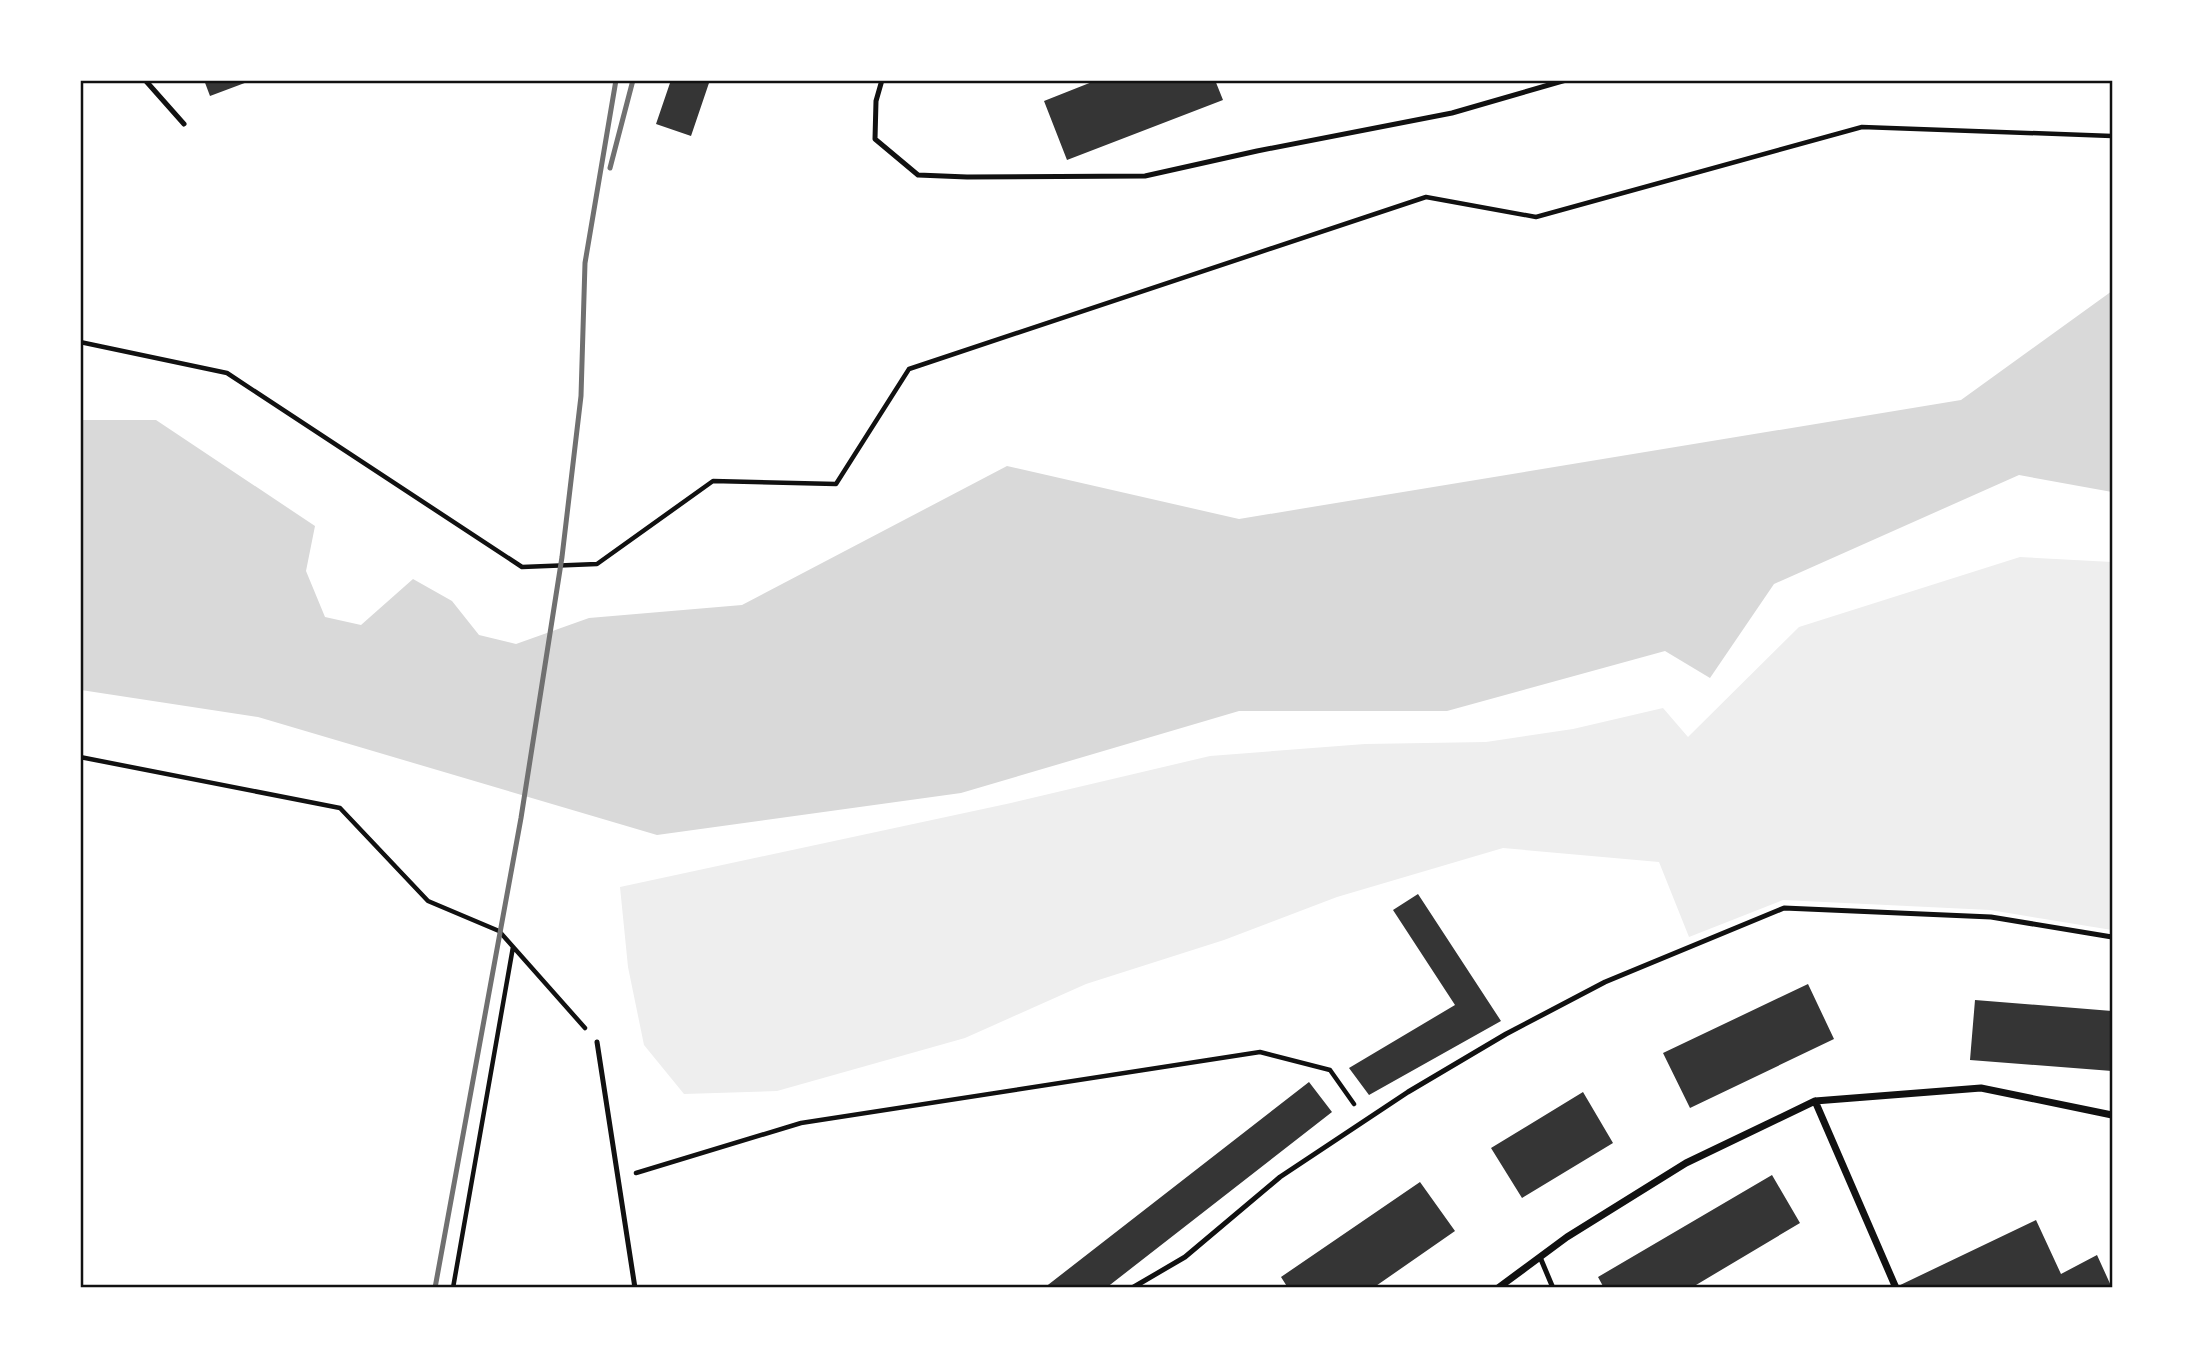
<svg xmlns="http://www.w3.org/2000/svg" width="2193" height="1368" font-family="'Sofia Sans Condensed',sans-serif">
<rect width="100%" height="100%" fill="#fff"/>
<!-- green -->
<path fill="#eee" d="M2020 557 2112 562V930L1990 910 1783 900 1689 937 1659 862 1503 848 1337 897 1224 940 1086 984 965 1038 777 1091 684 1094 644 1045 628 967 620 887 1011 803 1210 756 1365 744 1486 742 1573 729 1663 708 1688 737 1799 627Z"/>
<!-- water -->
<path fill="#d9d9d9" d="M2112 291V492L2019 475 1774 584 1710 678 1665 651 1447 711H1239L961 793 657 835 258 717 81 690V420H156L315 526 306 571 325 617 361 625 413 579 452 601 479 635 516 644 589 618 742 605 1007 466 1239 519 1961 400Z"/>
<!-- building -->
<path fill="#353535" d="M204 80H250V81L210 96Z
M671 80H710L691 136 656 124Z
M1097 80H1215L1223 100 1067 160 1044 101Z
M1418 894 1501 1021 1369 1095 1349 1068 1455 1005 1393 910Z
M1808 984 1834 1039 1690 1108 1663 1053Z
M1975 1000 2112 1011V1071L1970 1060Z
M1309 1082 1332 1112 1106 1288H1044Z
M1583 1092 1613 1143 1522 1198 1491 1148Z
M1772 1175 1800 1223 1691 1288H1604L1598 1277Z
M1420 1182 1455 1231 1373 1288H1288L1281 1277Z
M2036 1220 2061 1274 2097 1255 2112 1288H1894Z"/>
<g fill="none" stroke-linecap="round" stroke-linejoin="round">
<!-- path -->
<path stroke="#111" stroke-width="4.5" d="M80 342 227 373 522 567 597 564 713 481 836 484 909 369 1426 197 1536 217 1862 127 2112 136
M80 757 340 808 428 901 499 931 585 1028
M636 1173 801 1123 1260 1052 1330 1070 1354 1104
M453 1288 513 947"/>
<!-- service -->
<path stroke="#111" stroke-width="5" d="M145 80 184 124
M882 80 876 101 875 139 918 175 967 177 1145 176 1257 151 1452 113 1566 80
M597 1042 635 1288
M1540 1257 1553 1288
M1132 1288 1185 1257 1280 1177 1408 1092 1506 1034 1605 982 1784 908 1991 917 2112 937"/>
<!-- minor -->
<path stroke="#111" stroke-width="7" d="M1815 1101 1896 1288
M1498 1288 1567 1237 1686 1163 1815 1101 1981 1088 2112 1115"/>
<!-- rail -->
<path stroke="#707070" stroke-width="5" d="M610 168 633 80
M435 1288 521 818 562 557 581 396 585 263 616 80"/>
</g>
<!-- border -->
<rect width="2193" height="1368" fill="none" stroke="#ffffff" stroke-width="164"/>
<rect x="82" y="82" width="2029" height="1204" fill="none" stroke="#111" stroke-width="2.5"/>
</svg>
